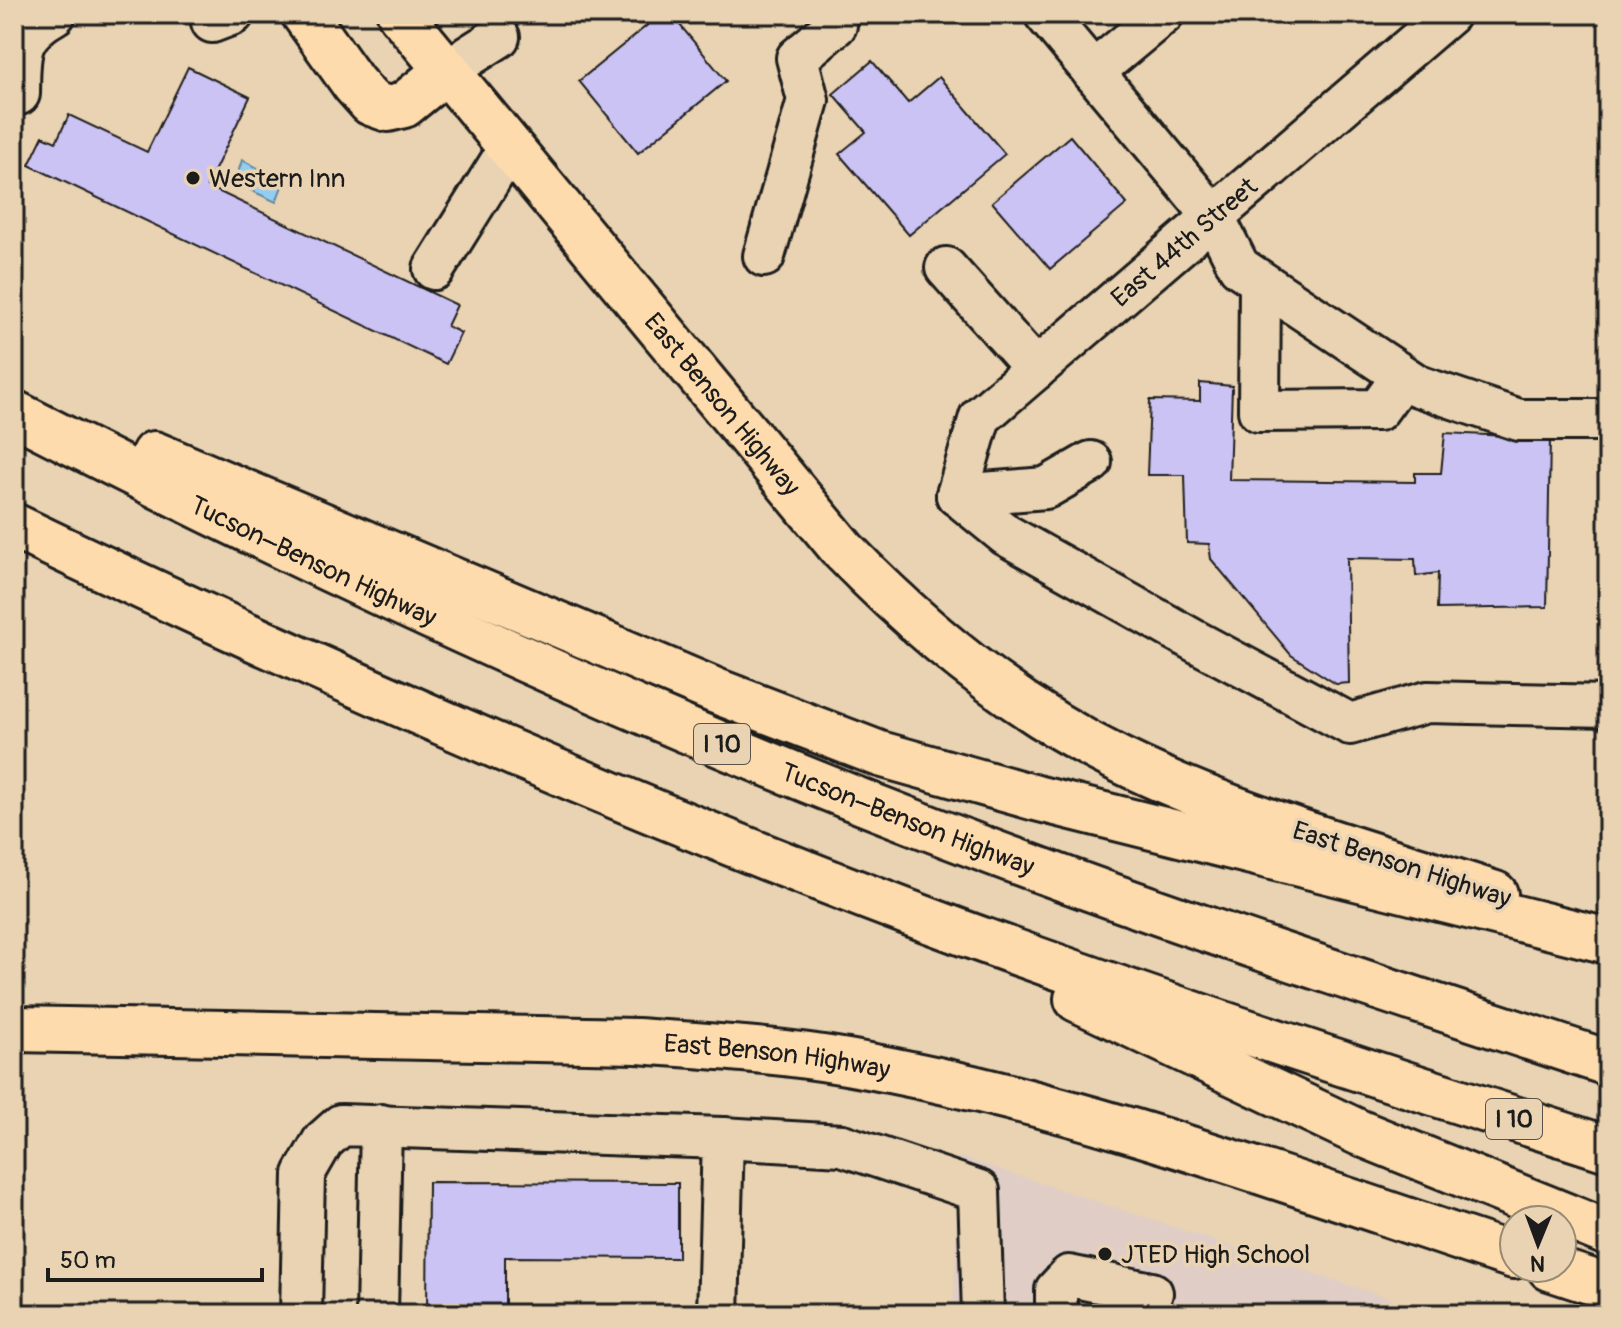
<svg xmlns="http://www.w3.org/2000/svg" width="1622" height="1328" font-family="Pangolin,sans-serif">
<rect width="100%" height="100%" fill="#e9d3b2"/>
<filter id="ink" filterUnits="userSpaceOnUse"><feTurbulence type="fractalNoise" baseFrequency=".0125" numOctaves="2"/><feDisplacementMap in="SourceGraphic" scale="16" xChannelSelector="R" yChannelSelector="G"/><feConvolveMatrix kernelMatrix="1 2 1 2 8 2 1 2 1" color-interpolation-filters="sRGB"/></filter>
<g filter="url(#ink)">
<!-- built -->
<path fill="#e0cec6" d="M959 1156 1437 1314H953Z"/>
<!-- water -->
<path fill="#92cdf2" stroke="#63869c" stroke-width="2" d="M242 160 284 181 276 202 235 183Z"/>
<!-- building -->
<path fill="#ccc3f5" stroke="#1c1c1c" stroke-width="2" d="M661 14H671L726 81 638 153 579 81Z
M872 61 908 103 939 77 1005 154 909 235 839 154 866 132 833 94Z
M188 67 250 97 207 186 457 305 447 326 461 333 446 364 29 165 43 136 56 142 69 115 147 152Z
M1070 136 1127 204 1050 269 992 202Z
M1200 383 1232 386 1229 480 1415 482V473H1441L1445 433 1550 438 1547 607 1437 609 1438 573 1416 576 1415 559 1347 558 1349 683 1336 684 1291 655 1211 559 1209 544 1187 543 1185 475H1147L1150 400 1200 401Z
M428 1182 678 1183V1258L505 1257V1314H427Z"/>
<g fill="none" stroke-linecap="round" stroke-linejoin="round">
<defs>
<g id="minor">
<path d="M1045 14 1214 217 1239 267 1418 386 1519 420H1608"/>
<path d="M212 22 233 14"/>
<path d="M447 70 499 37"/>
<path d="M1093 72 1163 14"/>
<path d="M19 94C20 53 16 36 55 14"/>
<path d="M764 256 808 100 797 58 836 25"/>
<path d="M946 268 1036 369"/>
<path d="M434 269 510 147"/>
<path d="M1260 282 1259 411 1378 410 1402 377"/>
<path d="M957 495 1006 535 1195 641 1350 724 1427 702 1608 706"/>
<path id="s1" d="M957 495 980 417 1449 14"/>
<path d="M957 495 1046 488 1091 462"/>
<path d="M723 1138 842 1145 979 1191 983 1314"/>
<path d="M301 1314 304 1174 323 1141 341 1125 723 1138 718 1314"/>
<path d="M377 1314 381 1125"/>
<path d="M1056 1314V1290L1069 1276 1152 1293"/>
</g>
<g id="major">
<path d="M304 14 354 84 371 103 388 109 404 105 447 70"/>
<path id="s2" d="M400 14 843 550C924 634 1013 707 1118 759 1238 818 1369 853 1495 894"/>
<path id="s3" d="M14 1029 637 1041C707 1046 778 1050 847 1062 1076 1102 1295 1184 1514 1256"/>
<path d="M1550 1268 1608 1287"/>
</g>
<g id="highway">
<path id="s4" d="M14 413C312 566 616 708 929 828 1152 915 1381 988 1608 1063"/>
<path d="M154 454 716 691 880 754 1036 798 1608 941"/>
<path d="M14 526C324 675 640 813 963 933 1176 1011 1392 1080 1608 1149"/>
<path d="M1077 999 1360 1133 1608 1233"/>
</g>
</defs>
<!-- minor casing -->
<use href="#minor" stroke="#1c1c1c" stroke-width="46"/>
<!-- major casing -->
<use href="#major" stroke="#1c1c1c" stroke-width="50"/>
<!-- highway casing -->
<use href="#highway" stroke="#1c1c1c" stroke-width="50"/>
<!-- minor -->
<use href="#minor" stroke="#e9d3b2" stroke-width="40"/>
<!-- major -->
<use href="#major" stroke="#fedbac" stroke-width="44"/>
<!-- highway -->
<use href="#highway" stroke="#fedbac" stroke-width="44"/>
</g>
</g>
<!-- markers -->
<g fill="#1c1c1c" stroke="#e9d3b2" stroke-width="3">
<circle cx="193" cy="178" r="8"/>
<circle cx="1105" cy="1254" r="8"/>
</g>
<g text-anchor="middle" stroke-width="7" stroke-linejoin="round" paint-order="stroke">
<!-- shield labels -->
<g fill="#e9d3b2" stroke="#5a5349" stroke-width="2">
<rect x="694" y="724" width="56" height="40" rx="6"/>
<rect x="1486" y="1099" width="56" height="40" rx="6"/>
</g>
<g font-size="24" font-weight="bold" fill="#1c1c1c">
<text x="722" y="752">I 10</text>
<text x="1514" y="1127">I 10</text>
</g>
<!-- poi labels -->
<g font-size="26" fill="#1c1c1c" stroke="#e9d3b2" text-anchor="start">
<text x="209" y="187">Western Inn</text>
<text x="1121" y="1263">JTED High School</text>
</g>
<!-- street labels -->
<g font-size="26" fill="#1c1c1c" stroke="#e9d3b2">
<text dy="9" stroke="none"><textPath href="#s1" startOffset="350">East 44th Street</textPath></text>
<text dy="9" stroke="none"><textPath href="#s2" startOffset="506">East Benson Highway</textPath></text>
<text dy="9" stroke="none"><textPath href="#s4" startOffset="334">Tucson–Benson Highway</textPath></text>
<text dy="9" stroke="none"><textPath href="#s4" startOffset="982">Tucson–Benson Highway</textPath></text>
<text transform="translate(1402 864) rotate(18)" y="9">East Benson Highway</text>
<text dy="9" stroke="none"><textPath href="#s3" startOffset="764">East Benson Highway</textPath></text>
</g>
</g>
<!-- margin -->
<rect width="1622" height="1328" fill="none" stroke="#e9d3b2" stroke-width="48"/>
<rect x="24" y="24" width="1574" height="1280" fill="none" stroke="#1c1c1c" stroke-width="3" filter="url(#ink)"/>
<!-- north arrow -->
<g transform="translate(1538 1244) rotate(181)"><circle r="38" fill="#e9d3b2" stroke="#978a76" stroke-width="2"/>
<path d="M0-6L14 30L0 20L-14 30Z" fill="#1c1c1c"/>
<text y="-12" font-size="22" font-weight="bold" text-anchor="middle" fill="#1c1c1c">N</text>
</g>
<!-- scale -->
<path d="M48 1268v12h214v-12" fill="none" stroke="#1c1c1c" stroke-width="4"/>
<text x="60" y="1268" font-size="24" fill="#1c1c1c" stroke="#e9d3b2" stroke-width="6" paint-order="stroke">50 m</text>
</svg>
